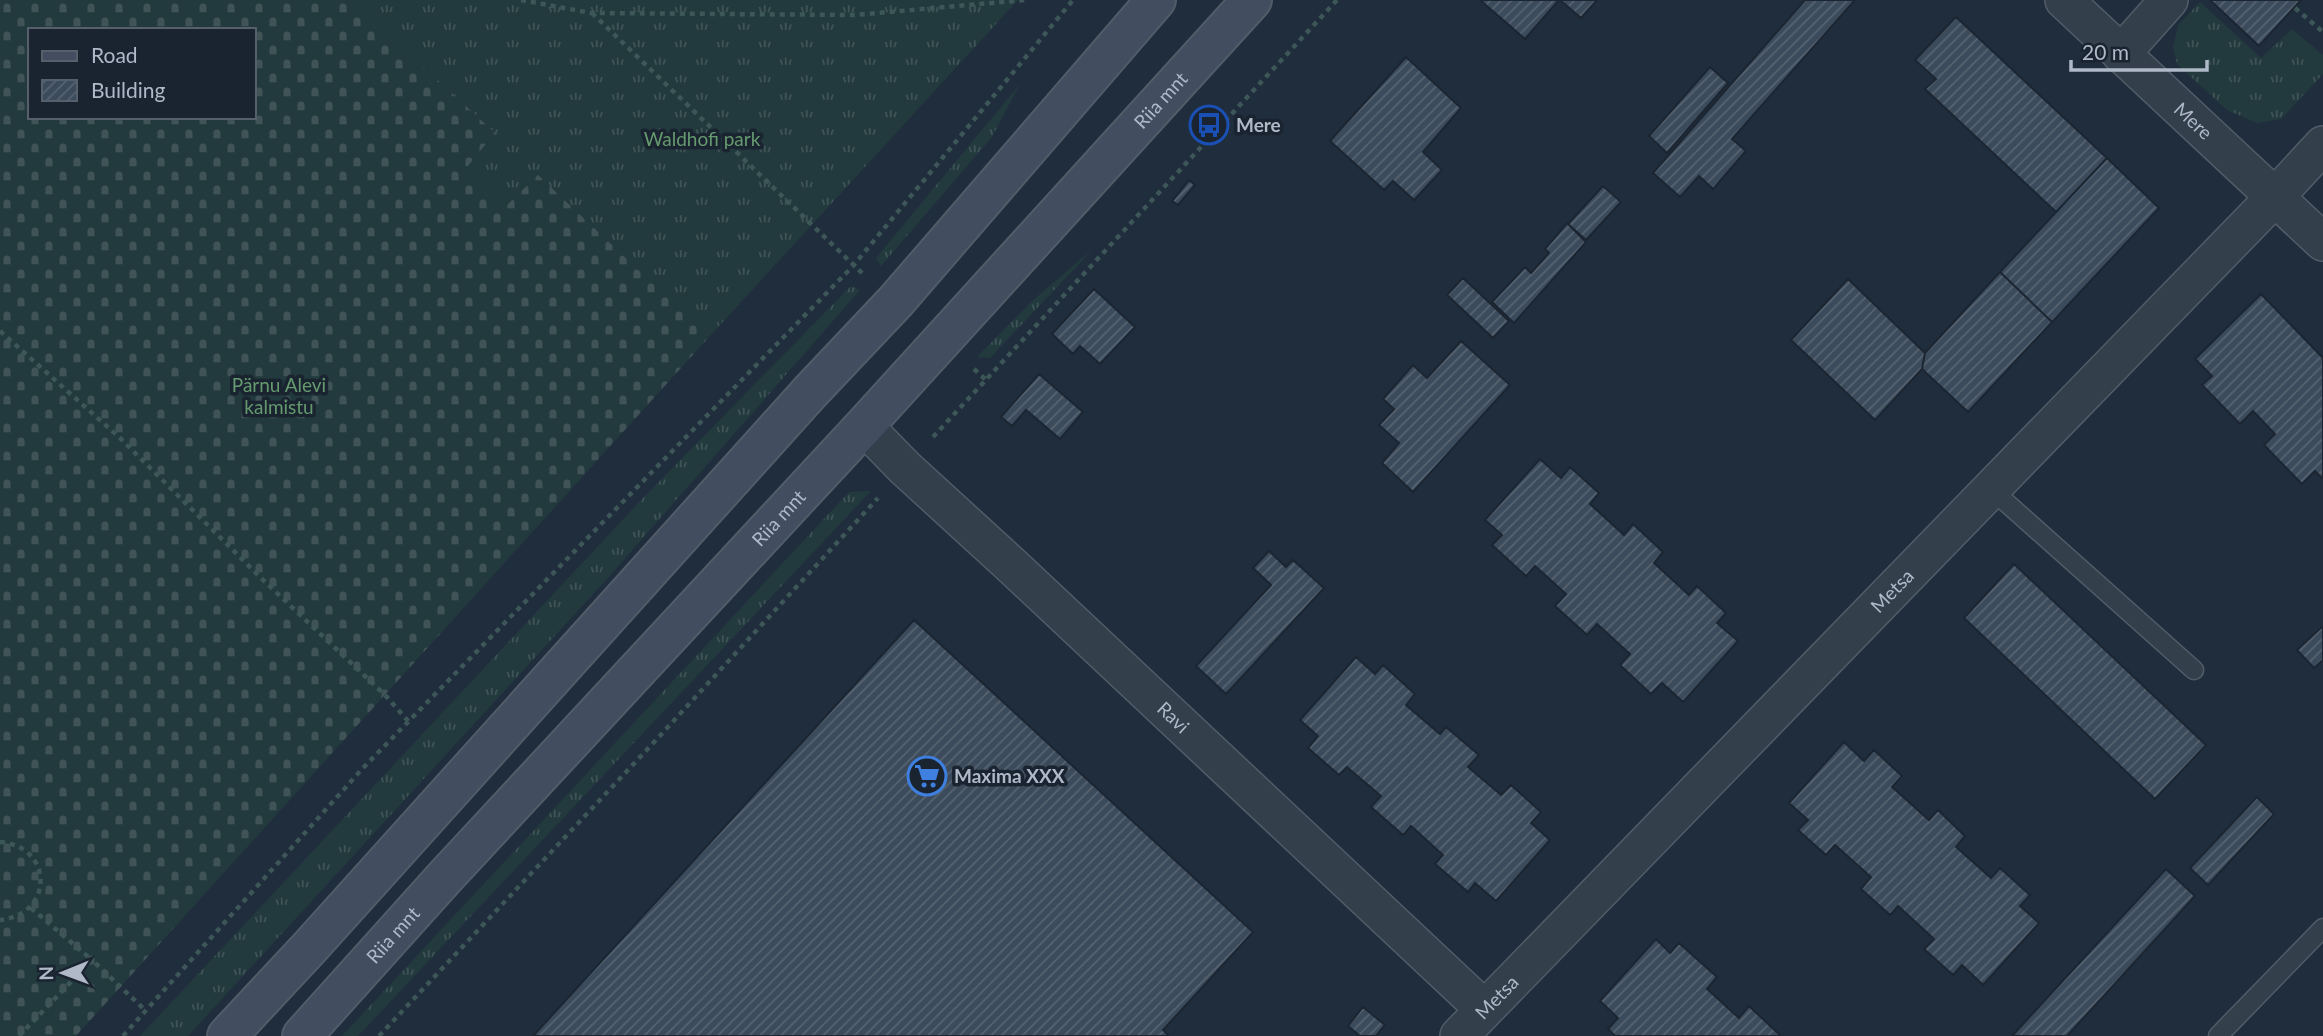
<svg xmlns="http://www.w3.org/2000/svg" width="2323" height="1036" font-family="Lato,sans-serif">
<defs>
<pattern id="grass-tufts" width="24" height="20" patternUnits="userSpaceOnUse" patternTransform="scale(1.75)"><rect width="24" height="20" fill="#223a3d"/><path d="M3 7l-1-3M5 7V3M7 7l1-3M15 17l-1-3M17 17v-4M19 17l1-3" fill="none" stroke="#405458"/></pattern>
<pattern id="cemetery-stones" width="16" height="16" patternUnits="userSpaceOnUse" patternTransform="scale(1.75)"><rect width="16" height="16" fill="#223a3d"/><path d="M2 7V4a2 2 0 0 1 4 0v3zM10 15v-3a2 2 0 0 1 4 0v3z" fill="#405458"/></pattern>
<pattern id="building-hatch" width="6" height="6" patternUnits="userSpaceOnUse" patternTransform="scale(1.75)"><rect width="6" height="6" fill="#3c4b5b"/><path d="M-1 1l2-2M0 6l6-6M5 7l2-2" fill="none" stroke="#566371"/></pattern>
</defs>
<rect width="100%" height="100%" fill="#202d3c"/>
<!-- grass -->
<path fill="url(#grass-tufts)" d="M351 0H1018L709 337 538 176 506 207 467 167 495 133Z
M2200 2 2261 58 2292 29 2323 55V74L2281 119 2257 123 2227 110 2177 64 2173 47 2178 25Z
M1020 84 992 137 881 266 876 258Z
M1093 249 990 358 977 357 1032 301Z
M851 286 860 290 607 579 188 1036H140L644 497Z
M871 491 358 1036H342L849 492Z"/>
<!-- cemetery -->
<path fill="url(#cemetery-stones)" fill-rule="evenodd" d="M0 0H351L495 133 467 167 506 206 538 175 709 337 76 1036H0ZM30 30H254V117H30Z"/>
<!-- building -->
<path fill="url(#building-hatch)" stroke="#1c2632" stroke-width="2" d="M1480 0H1559L1525 39Z
M1560 0H1597L1581 18Z
M1805 0H1855L1732 139 1746 151 1713 189 1699 176 1680 197 1653 173Z
M2210 0H2301L2259 46Z
M1956 17 2107 158 2056 212 1925 89 1936 79 1915 60Z
M1406 57 1461 108 1423 152 1442 170 1414 200 1393 181 1384 190 1330 141Z
M1710 67 1728 83 1667 153 1649 136Z
M2107 158 2159 208 2052 322 2000 272Z
M1189 180 1195 185 1178 205 1172 201Z
M1603 186 1621 202 1586 240 1568 224Z
M1567 223 1586 242 1514 323 1492 302 1525 267 1531 273 1549 253 1545 249Z
M2000 272 2052 322 1968 412 1922 369 1925 353Z
M1463 278 1509 321 1493 338 1447 295Z
M1848 279 1925 353 1922 369 1875 420 1791 340Z
M1094 289 1135 327 1100 364 1080 346 1073 354 1052 334Z
M2261 294 2323 358V479L2315 471 2302 484 2264 445 2275 434 2253 411 2240 424 2202 385 2212 376 2195 359Z
M1461 341 1510 385 1413 492 1382 463 1399 443 1379 425 1394 409 1383 399 1413 365 1427 378Z
M1039 374 1083 412 1060 439 1026 410 1012 426 1001 417Z
M1540 459 1561 478 1570 467 1599 493 1590 504 1624 535 1633 524 1663 552 1654 563 1689 595 1697 586 1726 613 1717 623 1738 641 1683 702 1662 683 1651 694 1620 665 1630 654 1597 624 1587 635 1555 606 1566 594 1535 566 1526 576 1492 545 1502 535 1485 520Z
M1269 551 1286 567 1293 560 1324 588 1226 694 1196 666 1271 585 1253 568Z
M2014 564 2206 745 2155 799 1964 618Z
M914 620 1253 932 1163 1030 1169 1036H533Z
M2323 626V660L2314 668 2297 650Z
M1356 657 1375 674 1383 665 1415 694 1406 705 1440 734 1446 727 1479 755 1468 767 1501 795 1511 785 1541 812 1531 823 1550 840 1496 901 1475 883 1468 892 1435 864 1443 855 1411 826 1403 835 1371 807 1381 796 1347 767 1339 775 1308 748 1318 736 1300 720Z
M1844 742 1864 761 1874 750 1902 776 1892 787 1929 820 1938 810 1965 836 1956 847 1991 878 2000 868 2030 895 2020 906 2039 923 1983 985 1962 965 1953 975 1924 949 1934 939 1898 906 1890 915 1861 889 1871 877 1835 845 1826 855 1798 830 1808 820 1789 803Z
M2257 797 2274 814 2208 885 2190 868Z
M2166 869 2195 896 2067 1036H2012Z
M1656 939 1670 953 1679 943 1717 977 1707 989 1739 1018 1749 1006 1781 1036H1615L1608 1029 1618 1018 1600 1001Z
M1363 1007 1385 1025 1376 1036H1360L1348 1026Z"/>
<g fill="none" stroke-linecap="round" stroke-linejoin="round">
<defs>
<path id="lane" d="M1991 489 2194 670
M2218 1036 2323 928"/>
<g id="street">
<path id="s1" d="M2064 0 2323 242"/>
<path d="M2121 54 2169 0"/>
<path id="s2" d="M864 426 905 468 1010 564 1484 1009"/>
<path id="s3" d="M1459 1036 2274 198 2323 145"/>
</g>
<g id="secondary">
<path d="M227 1036 310 947 810 392 896 301 1156 0"/>
<path id="s4" d="M302 1036 445 877 864 426 1252 0"/>
</g>
</defs>
<!-- lane casing -->
<use href="#lane" stroke="#525c69" stroke-width="21"/>
<!-- street casing -->
<use href="#street" stroke="#525c69" stroke-width="40"/>
<!-- secondary casing -->
<use href="#secondary" stroke="#525c69" stroke-width="42"/>
<!-- path -->
<path stroke="#3d5657" stroke-width="4.5" stroke-dasharray="5 5" stroke-linecap="butt" d="M521 0 591 13 855 15 1025 0
M2295 8 2323 32
M592 13 863 274
M0 331 120 438 261 578 385 695 409 722
M974 369 986 380
M933 437 1337 0
M0 842C53 846 55 914 0 920
M31 908 92 960
M19 1036 92 960 146 1011
M123 1036 363 768 853 266 1073 0
M379 1036 656 740 878 498"/>
<!-- lane -->
<use href="#lane" stroke="#343f4c" stroke-width="18"/>
<!-- street -->
<use href="#street" stroke="#343f4c" stroke-width="37"/>
<!-- secondary -->
<use href="#secondary" stroke="#424e5f" stroke-width="38"/>
</g>
<!-- icons -->
<defs>
<symbol id="bus-ring" viewBox="-11 -11 22 22"><circle r="9.5" fill="#1a2430" stroke="#1a4fb4" stroke-width="1.5"/><path d="M-5-6H5V4H4V6H2V4H-2V6H-4V4H-5ZM-3.5-4V0h7V-4ZM-3.5 1.2v1.5H-2V1.2ZM2 1.2v1.5H3.5V1.2Z" fill="#1a4fb4"/></symbol>
<symbol id="supermarket-ring" viewBox="-11 -11 22 22"><circle r="9.5" fill="#1a2430" stroke="#3f7fe0" stroke-width="1.5"/><path d="M-6-5.5h2.5l.6 2H6L4.5 2H-2.5L-4.4-4H-6ZM-1.5 3.2a1.3 1.3 0 1 0 .1 0ZM3 3.2a1.3 1.3 0 1 0 .1 0Z" fill="#3f7fe0"/></symbol>
</defs>
<g fill-rule="evenodd">
<use href="#bus-ring" x="1187" y="103" width="44" height="44"/>
<use href="#supermarket-ring" x="905" y="754" width="44" height="44"/>
</g>
<g text-anchor="middle" stroke-width="7" stroke-linejoin="round" paint-order="stroke">
<!-- street labels -->
<g font-size="19" fill="#afb9c8" stroke="#1a2430">
<text dy="7" stroke="none"><textPath href="#s4" startOffset="1270">Riia mnt</textPath></text>
<text dy="7" stroke="none"><textPath href="#s1" startOffset="177">Mere</textPath></text>
<text dy="7" stroke="none"><textPath href="#s4" startOffset="704">Riia mnt</textPath></text>
<text dy="7" stroke="none"><textPath href="#s3" startOffset="621">Metsa</textPath></text>
<text dy="7" stroke="none"><textPath href="#s2" startOffset="425">Ravi</textPath></text>
<text dy="7" stroke="none"><textPath href="#s4" startOffset="136">Riia mnt</textPath></text>
<text dy="7" stroke="none"><textPath href="#s3" startOffset="54">Metsa</textPath></text>
</g>
<!-- poi labels -->
<g font-size="19" font-weight="bold" fill="#afb9c8" stroke="#1a2430" text-anchor="start">
<text x="1236" y="132">Mere</text>
<text x="954" y="783">Maxima XXX</text>
</g>
<!-- park labels -->
<g font-size="19" fill="#659a6f" stroke="#1a2430">
<text x="702" y="146">Waldhofi park</text>
<text x="279" y="392">Pärnu Alevi<tspan x="279" dy="22">kalmistu</tspan></text>
</g>
</g>
<!-- legend -->
<rect x="28" y="28" width="228" height="91" fill="#1a2430" stroke="#56606d" stroke-width="2"/>
<rect x="42" y="51" width="35" height="10" fill="#424e5f" stroke="#56606d" stroke-width="2"/>
<text x="91" y="63" font-size="21" fill="#afb9c8">Road</text>
<rect x="42" y="80" width="35" height="21" fill="url(#building-hatch)" stroke="#56606d" stroke-width="2"/>
<text x="91" y="98" font-size="21" fill="#afb9c8">Building</text>
<!-- north arrow -->
<g transform="translate(63 973) rotate(269)" stroke="#1a2430" stroke-width="5" paint-order="stroke">
<path d="M0-5L12 26L0 18L-12 26Z" fill="#afb9c8"/>
<text y="-10" font-size="19" font-weight="bold" text-anchor="middle" fill="#afb9c8">N</text>
</g>
<!-- scale -->
<path d="M2071 60v10h136v-10" fill="none" stroke="#afb9c8" stroke-width="3.5"/>
<text x="2082" y="60" font-size="21" fill="#afb9c8" stroke="#1a2430" stroke-width="5" paint-order="stroke">20 m</text>
</svg>
